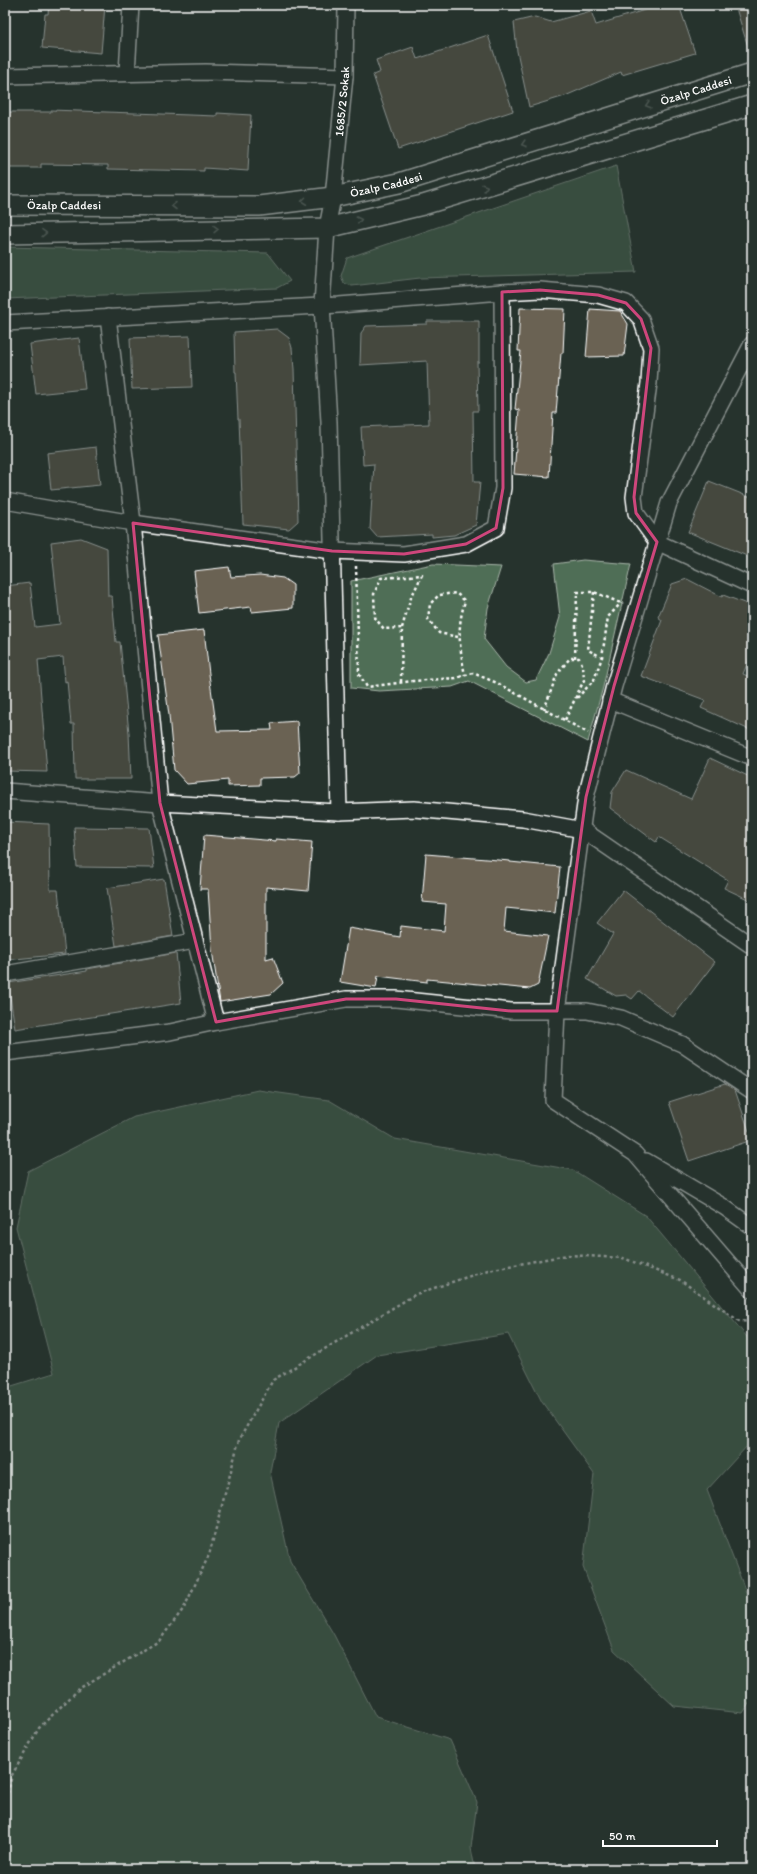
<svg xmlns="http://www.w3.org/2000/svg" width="757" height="1874" font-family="Itim,sans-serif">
<rect width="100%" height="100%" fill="#26332d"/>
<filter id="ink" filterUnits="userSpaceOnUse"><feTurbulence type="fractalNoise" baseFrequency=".025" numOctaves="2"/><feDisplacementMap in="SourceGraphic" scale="8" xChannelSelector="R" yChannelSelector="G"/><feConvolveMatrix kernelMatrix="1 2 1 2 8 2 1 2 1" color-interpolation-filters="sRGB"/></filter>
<g filter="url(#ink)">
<!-- green -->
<path fill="#506e56" stroke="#a8b6aa" d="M616 166 636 272 420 278 352 286 344 283 341 276 347 258Z
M5 247 268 253 290 281 277 288 5 299Z
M583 560 631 564 603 687 588 742 469 681 452 687 379 691 351 688V581L433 564 501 567 488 608 484 639 506 667 526 682 536 680 549 653 560 617 554 564Z
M258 1090 329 1100 395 1139 573 1170 646 1216 752 1343V1437L748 1445 707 1490 752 1608V1699L743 1713 674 1706 614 1650 583 1567 594 1474 542 1402 508 1334 377 1355 279 1423 270 1472 290 1561 334 1635 376 1717 450 1740 477 1802 471 1848 475 1869H5V1388L54 1373 16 1227 28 1171 134 1117Z"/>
<!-- building -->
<path fill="#6a6253" stroke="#fff" d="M49 5H105L101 53 42 48 45 14H48Z
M661 5H679L695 53 622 75 621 72 565 96 529 107 517 51 514 22 535 17 551 22 591 11 596 25Z
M735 5H752V49L749 50Z
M488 35 513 111 398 149 373 75 380 72 376 60 413 47 417 59Z
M51 110 217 116V113L251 115 248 171 204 168V171L108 169V165L41 164V168H5V112H51Z
M520 308 565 309 563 353H561L556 413H553L549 477 514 474 519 410 515 409 521 351H518Z
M590 309 620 311 628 324 624 356 586 357Z
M427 321H479V362H477L478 411H473L474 482H480L476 525 454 535 432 537V534L377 537 370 529 374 464 363 465 361 427 429 424 427 361 360 365 361 333 366 326 427 324Z
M277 329 289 338 292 348 294 369 298 521 289 529 243 524 239 419H238L236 372H235L234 332Z
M190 336 192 387 132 389 130 338Z
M79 338 85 389 36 394 30 344Z
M96 447 100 485 51 490 47 453Z
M709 481 752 498V558L688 532Z
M81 538 107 548 108 596H112L116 642H120L129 733 131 779H75L74 724H71L67 681 65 682 63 657 38 660 47 772 5 771V586L30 583 35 627 60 624 51 542Z
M229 567 231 577 260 575 283 578 293 585V608L252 612 251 607 199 613 194 571Z
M687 579 722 597 723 595 752 606V652L743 674 752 678V731L701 708 705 700 641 676 662 620 658 617 672 584Z
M204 630 209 674 217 731 272 730 271 723 297 721 300 773 295 777 260 778V785L228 786V780L187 784 174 770 169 715 158 635Z
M710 758 752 778V901L724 888 728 880 659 837 656 842 610 808 612 792 626 770 691 799Z
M5 822 49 824 50 890H58L65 954 5 960Z
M74 827 149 828 154 868 77 867Z
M204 835 276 841V839L312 842 308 891 266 887V959L273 957 283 983 271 994 220 1002 212 950 208 889H200Z
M426 854 510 861V862L560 867 555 913 506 908 504 931 548 936 538 985 530 989 427 979V982L378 976 376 988 340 982 349 928 400 937 401 926 444 931 446 904 422 902Z
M164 879 173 936 116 946 107 888Z
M623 890 715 962 673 1017 639 991 632 999 626 995 616 996 587 979 613 934 597 923Z
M176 953 181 1003 15 1029 8 983 87 971V969Z
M725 1084 735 1090 752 1140 689 1161 669 1102Z"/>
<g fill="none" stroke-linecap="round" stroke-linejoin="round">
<defs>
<g id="minor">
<path d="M127 73 131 5"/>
<path d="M5 76 206 72 345 76"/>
<path d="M108 317 133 523 160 803 216 1022"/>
<path d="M5 323 339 305 502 292 540 290 598 295 626 303 641 319 651 348 649 383 634 497 636 513 657 542 752 586"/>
<path d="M752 344 669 503 614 686 586 797 557 1011 553 1100 635 1154 752 1290"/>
<path d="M5 501 133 523 332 551 404 554 466 544 496 528 503 488 502 292"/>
<path d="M610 700 752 758"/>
<path d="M5 791 160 803 339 812 414 809 523 819 583 830 752 946"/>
<path id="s1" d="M339 812 329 422 322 305 327 228 333 197 345 76 346 5"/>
<path d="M5 974 195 941"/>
<path d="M5 1053 170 1032 216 1022 346 999H396L511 1011H587L621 1018 682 1044 752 1091"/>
<path d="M646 1161 724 1207 752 1227"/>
</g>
<g id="major">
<path id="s2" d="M5 205 259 206 333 197 399 183 752 73"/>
<path d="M5 234 327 228 423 205 752 105"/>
</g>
</defs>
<!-- minor casing -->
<use href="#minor" stroke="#fff" stroke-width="18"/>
<!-- major casing -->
<use href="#major" stroke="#fff" stroke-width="22"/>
<!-- path -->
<path stroke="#fff" stroke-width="2.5" stroke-dasharray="3 3" stroke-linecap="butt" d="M356 566 359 674 367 687 413 681 456 678 473 673 497 683 588 733
M594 592 588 650 602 657
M458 637 439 633 428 619 430 604 439 595 456 593 465 601C456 630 460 647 465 676
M575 658 577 592H594L623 604
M401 682 402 628 410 600 422 575 381 578 374 594 375 618 384 629 402 628
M577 698 594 680 602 657 608 617 621 603
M544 710 557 674 570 658H579L583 666 584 680 565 720
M5 1805 12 1775 39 1728 80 1688 159 1641 184 1608 209 1555 239 1440 273 1380 416 1294 488 1270 567 1255 623 1258 680 1280 739 1321 752 1322"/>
<!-- minor -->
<use href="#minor" stroke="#26332d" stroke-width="15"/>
<!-- major -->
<use href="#major" stroke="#26332d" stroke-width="19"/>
</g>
<!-- one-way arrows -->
<defs><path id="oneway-chevron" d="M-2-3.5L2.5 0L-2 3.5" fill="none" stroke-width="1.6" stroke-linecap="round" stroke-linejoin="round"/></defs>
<g stroke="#727a76">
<use href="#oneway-chevron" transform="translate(648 105) rotate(163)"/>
<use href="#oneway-chevron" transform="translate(524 144) rotate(163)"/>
<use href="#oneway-chevron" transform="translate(485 187) rotate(-17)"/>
<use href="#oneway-chevron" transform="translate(304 201) rotate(173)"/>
<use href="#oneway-chevron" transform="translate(174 206) rotate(-180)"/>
<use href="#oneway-chevron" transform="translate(359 220) rotate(-13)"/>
<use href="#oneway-chevron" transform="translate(216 229) rotate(-1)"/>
<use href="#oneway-chevron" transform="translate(44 233) rotate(-1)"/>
</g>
</g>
<!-- marked area -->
<path d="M0 0H757V1874H0ZM540 290 598 295 626 303 641 319 651 348 634 497 636 513 657 542 614 686 586 797 557 1011H511L396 999H346L216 1022 160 803 133 523 332 551 404 554 466 544 496 528 503 488 502 292Z" fill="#26332d" fill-opacity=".55" fill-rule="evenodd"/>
<path fill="none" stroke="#ce467c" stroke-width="3" stroke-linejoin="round" d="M540 290 598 295 626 303 641 319 651 348 634 497 636 513 657 542 614 686 586 797 557 1011H511L396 999H346L216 1022 160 803 133 523 332 551 404 554 466 544 496 528 503 488 502 292Z"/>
<g text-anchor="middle" stroke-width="3.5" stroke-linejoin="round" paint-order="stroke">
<!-- street labels -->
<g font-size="12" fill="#fff" stroke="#26332d">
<text dy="4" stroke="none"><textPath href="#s2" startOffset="707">Özalp Caddesi</textPath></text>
<text dy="4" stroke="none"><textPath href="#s1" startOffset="712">1685/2 Sokak</textPath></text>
<text dy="4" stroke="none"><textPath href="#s2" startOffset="383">Özalp Caddesi</textPath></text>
<text dy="4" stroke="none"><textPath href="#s2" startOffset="59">Özalp Caddesi</textPath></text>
</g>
</g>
<!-- margin -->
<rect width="757" height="1874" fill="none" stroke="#26332d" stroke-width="20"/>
<rect x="10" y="10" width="737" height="1854" fill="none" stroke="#fff" stroke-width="1.5" filter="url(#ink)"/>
<!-- scale -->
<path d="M603 1840v6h114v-6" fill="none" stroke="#ffffff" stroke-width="2"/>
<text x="609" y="1840" font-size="12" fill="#ffffff" stroke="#26332d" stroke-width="3" paint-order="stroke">50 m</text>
</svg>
